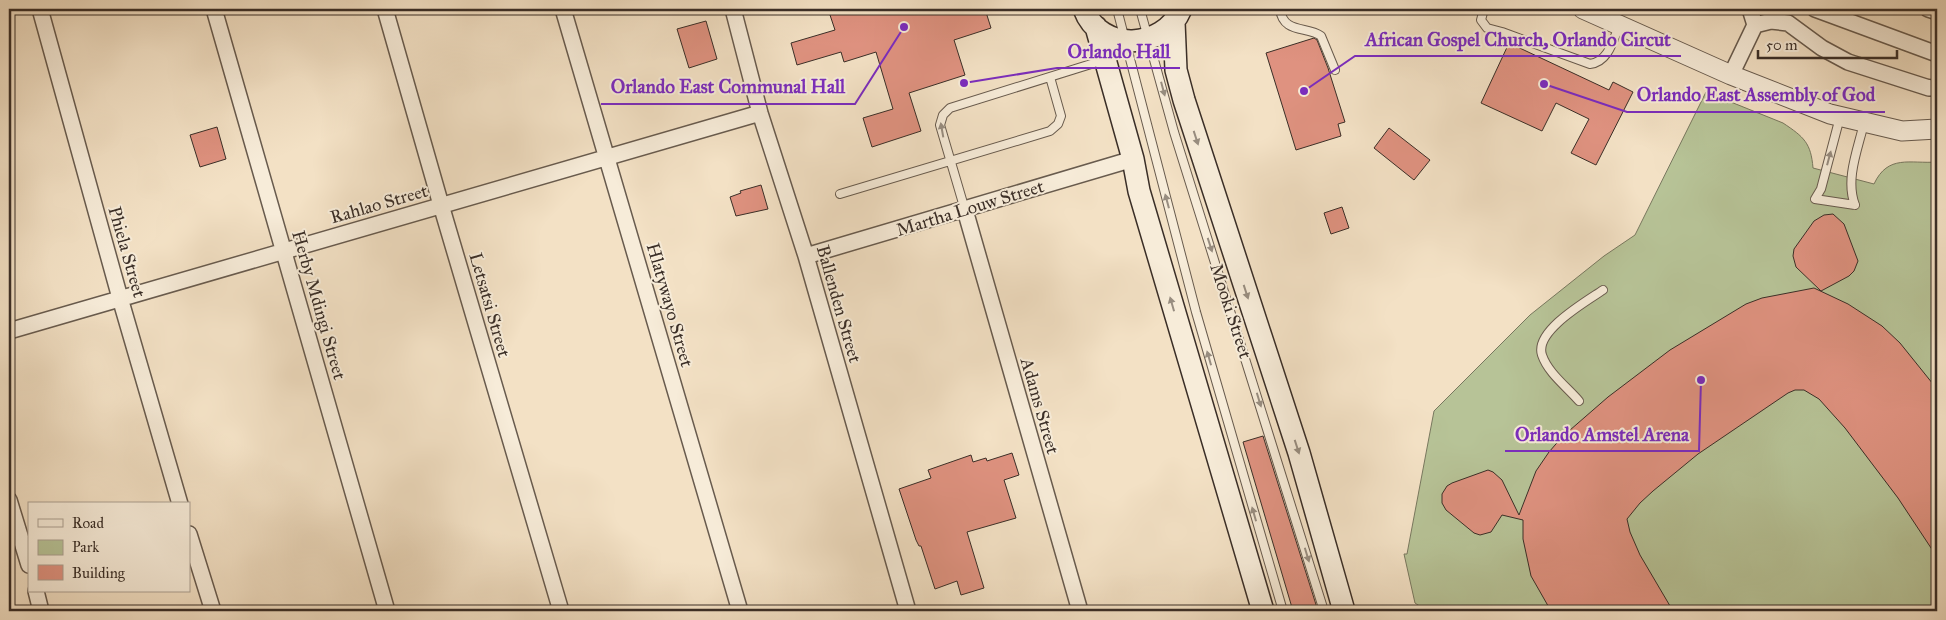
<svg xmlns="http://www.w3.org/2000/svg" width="1946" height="620" font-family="'IM FELL Great Primer',serif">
<rect width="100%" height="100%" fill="#f3e1c5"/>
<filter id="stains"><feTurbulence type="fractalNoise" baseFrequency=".004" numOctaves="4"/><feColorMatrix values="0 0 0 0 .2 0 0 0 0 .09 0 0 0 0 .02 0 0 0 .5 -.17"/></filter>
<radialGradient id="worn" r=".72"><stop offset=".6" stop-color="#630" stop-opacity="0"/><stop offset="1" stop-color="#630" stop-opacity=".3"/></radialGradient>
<!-- green -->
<path fill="#b7c397" stroke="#78785f" d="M1706 92 1783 123C1804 137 1811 143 1813 168L1874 184C1888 154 1910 164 1937 162V611H1427L1415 603 1404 554H1407L1434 411 1530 315 1604 256 1635 235Z"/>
<!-- building -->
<path fill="#df9280" stroke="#3a2e27" d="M828 9H985L991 28 954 40 965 75 909 93 921 131 872 147 863 118 893 109 876 52 844 62 841 52 797 65 791 43 835 30Z
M706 21 717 59 689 68 677 29Z
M1314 38 1317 40 1328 68 1345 122 1338 124 1341 136 1296 150 1266 53Z
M1509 43 1609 90 1613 82 1633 92 1596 165 1571 153 1589 119 1556 103 1542 131 1481 103Z
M217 127 226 159 200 167 190 135Z
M1389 128 1430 160 1414 180 1374 148Z
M761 185 768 209 736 216 730 197 741 193 740 191Z
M1342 207 1349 228 1331 234 1324 213Z
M1833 214 1844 224 1858 261 1854 271 1849 276 1821 291 1796 267 1793 256 1794 249 1814 221 1824 215Z
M1814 288 1848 304 1882 326 1900 343 1937 389V557L1898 498 1845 428 1819 399 1804 390H1795L1788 393 1698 454 1653 491 1640 503 1627 519 1630 532 1640 555 1673 611H1551L1531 576 1523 539V520L1502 515 1491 532 1480 535 1474 533 1446 510 1442 503V494L1447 486 1452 483 1488 470 1493 472 1502 480 1519 515 1536 471 1549 452 1562 437 1608 397 1670 350 1746 304 1762 298Z
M1263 436 1318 611H1293L1243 442Z
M1012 453 1019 475 1004 480 1016 518 967 532 984 588 961 595 957 581 935 589 921 546H919L916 540 899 489 931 478 928 470 971 455 973 462 986 458 987 461Z"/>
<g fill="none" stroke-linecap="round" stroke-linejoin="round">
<defs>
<path id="service" d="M1117 9 1196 312 1283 611
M1140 9 1174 132 1324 611
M1280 9C1283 34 1307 26 1321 36L1335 70
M1484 9 1481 20 1487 28 1502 32 1590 64C1608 62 1613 41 1619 26
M1840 117 1821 189 1815 199 1855 205
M840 194 1050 131 1058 124 1061 116 1050 77
M1855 205C1845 179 1858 149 1864 123
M965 210 940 125 943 115 950 108 1104 60
M1579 401C1567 387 1548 373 1542 355 1534 331 1587 301 1603 290"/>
<path id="minor" d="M40 9 120 298 180 504
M214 9 387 611
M385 9 441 205 561 611
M563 9 740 611
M733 9 760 113 806 256 908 611
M1750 9 1755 25 1771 21 1788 23 1822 48 1848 62 1929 88 1937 87
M1815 9 1937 54
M1928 9 1937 12
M1731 75 1755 25
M965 210 1080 611
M806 256 1133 159
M9 331 760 113
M9 500 29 565
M189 534 213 611
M36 591 41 611"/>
<path id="tertiary" d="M1583 9 1731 75 1830 114 1902 131 1937 129"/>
<path id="secondary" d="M1084 9C1100 53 1164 50 1181 9
M1174 22 1176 70 1184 100 1299 453 1344 611
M1096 27 1133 159 1139 191 1263 611"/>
</defs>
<!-- service casing -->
<use href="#service" stroke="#685b4e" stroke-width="10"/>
<!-- minor casing -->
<use href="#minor" stroke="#685b4e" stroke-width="18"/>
<!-- tertiary casing -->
<use href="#tertiary" stroke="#685b4e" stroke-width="21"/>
<!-- secondary casing -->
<use href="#secondary" stroke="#3a2e27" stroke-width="24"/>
<!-- service -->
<use href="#service" stroke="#f7ecd9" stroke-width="8"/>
<!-- minor -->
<use href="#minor" stroke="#f7ecd9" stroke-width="15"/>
<!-- tertiary -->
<use href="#tertiary" stroke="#f7ecd9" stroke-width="19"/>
<!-- secondary -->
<use href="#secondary" stroke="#f7ecd9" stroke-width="21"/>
</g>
<!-- one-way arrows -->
<defs><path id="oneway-solid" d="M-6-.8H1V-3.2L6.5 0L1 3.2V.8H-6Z" transform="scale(1.25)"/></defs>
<g fill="#988d80">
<use href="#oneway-solid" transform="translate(1163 89) rotate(75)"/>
<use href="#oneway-solid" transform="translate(942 130) rotate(-100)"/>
<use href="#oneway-solid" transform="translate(1196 138) rotate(72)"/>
<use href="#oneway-solid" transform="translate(1829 158) rotate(-75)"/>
<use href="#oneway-solid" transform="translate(1167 201) rotate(-105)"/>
<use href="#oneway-solid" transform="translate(1210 245) rotate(72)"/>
<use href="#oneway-solid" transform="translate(1246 292) rotate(72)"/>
<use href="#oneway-solid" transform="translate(1172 304) rotate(-106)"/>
<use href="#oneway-solid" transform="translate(1209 358) rotate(-106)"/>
<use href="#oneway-solid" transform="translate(1259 400) rotate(73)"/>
<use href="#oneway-solid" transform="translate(1297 447) rotate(72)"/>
<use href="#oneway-solid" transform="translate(1254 514) rotate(-106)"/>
<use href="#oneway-solid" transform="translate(1307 555) rotate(73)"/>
</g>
<g text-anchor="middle" stroke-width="4" stroke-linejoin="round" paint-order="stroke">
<!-- street labels -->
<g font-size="18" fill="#3a2e27" stroke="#f7ecd9">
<text transform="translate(379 204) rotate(-16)" y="6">Rahlao Street</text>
<text transform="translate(970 208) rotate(-17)" y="6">Martha Louw Street</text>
<text transform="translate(127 252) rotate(74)" y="6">Phiela Street</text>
<text transform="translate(839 304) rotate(74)" y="6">Ballenden Street</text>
<text transform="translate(319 305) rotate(74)" y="6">Herby Mdingi Street</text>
<text transform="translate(490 305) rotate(74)" y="6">Letsatsi Street</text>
<text transform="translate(670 305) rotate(74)" y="6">Hlatywayo Street</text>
<text transform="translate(1231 311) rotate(72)" y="6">Mooki Street</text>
<text transform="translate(1040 406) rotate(74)" y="6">Adams Street</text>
</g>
</g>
<!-- callouts -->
<path fill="none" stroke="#7b2cbf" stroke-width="2" d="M1304 91L1355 56H1681M964 83L1057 68H1180M904 27L855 104H601M1544 84L1627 112H1885M1701 380L1699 451H1505"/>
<g fill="#7b2cbf" stroke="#f7ecd9" stroke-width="2">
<circle cx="1304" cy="91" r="5"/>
<circle cx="964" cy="83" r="5"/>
<circle cx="904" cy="27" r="5"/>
<circle cx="1544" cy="84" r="5"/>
<circle cx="1701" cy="380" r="5"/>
</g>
<g font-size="19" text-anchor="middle" font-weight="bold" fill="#7b2cbf" stroke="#f7ecd9" stroke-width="4" stroke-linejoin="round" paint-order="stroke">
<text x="1518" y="46">African Gospel Church, Orlando Circut</text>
<text x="1119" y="58">Orlando Hall</text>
<text x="728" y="93">Orlando East Communal Hall</text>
<text x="1756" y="101">Orlando East Assembly of God</text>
<text x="1602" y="441">Orlando Amstel Arena</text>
</g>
<!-- margin -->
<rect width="1946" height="620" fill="none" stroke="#f3e1c5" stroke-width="30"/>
<rect x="10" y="10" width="1926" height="600" fill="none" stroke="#3a2e27" stroke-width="2.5"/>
<rect x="15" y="15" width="1916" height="590" fill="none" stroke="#3a2e27"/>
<!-- legend -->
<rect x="28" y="502" width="162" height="90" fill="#f7ecd9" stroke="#aba092"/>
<rect x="38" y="519" width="25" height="8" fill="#f7ecd9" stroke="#aba092"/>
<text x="72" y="528" font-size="15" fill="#3a2e27">Road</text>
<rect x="38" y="540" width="25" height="15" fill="#b7c397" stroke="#aba092"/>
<text x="72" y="552" font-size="15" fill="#3a2e27">Park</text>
<rect x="38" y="565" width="25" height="15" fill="#df9280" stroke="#aba092"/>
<text x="72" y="578" font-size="15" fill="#3a2e27">Building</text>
<!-- scale -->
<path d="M1758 50v8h139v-8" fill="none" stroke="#3a2e27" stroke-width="2.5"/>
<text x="1766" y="50" font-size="15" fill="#3a2e27" stroke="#f7ecd9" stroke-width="4" paint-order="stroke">50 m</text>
<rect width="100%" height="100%" filter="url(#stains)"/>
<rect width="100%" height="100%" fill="url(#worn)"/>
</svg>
